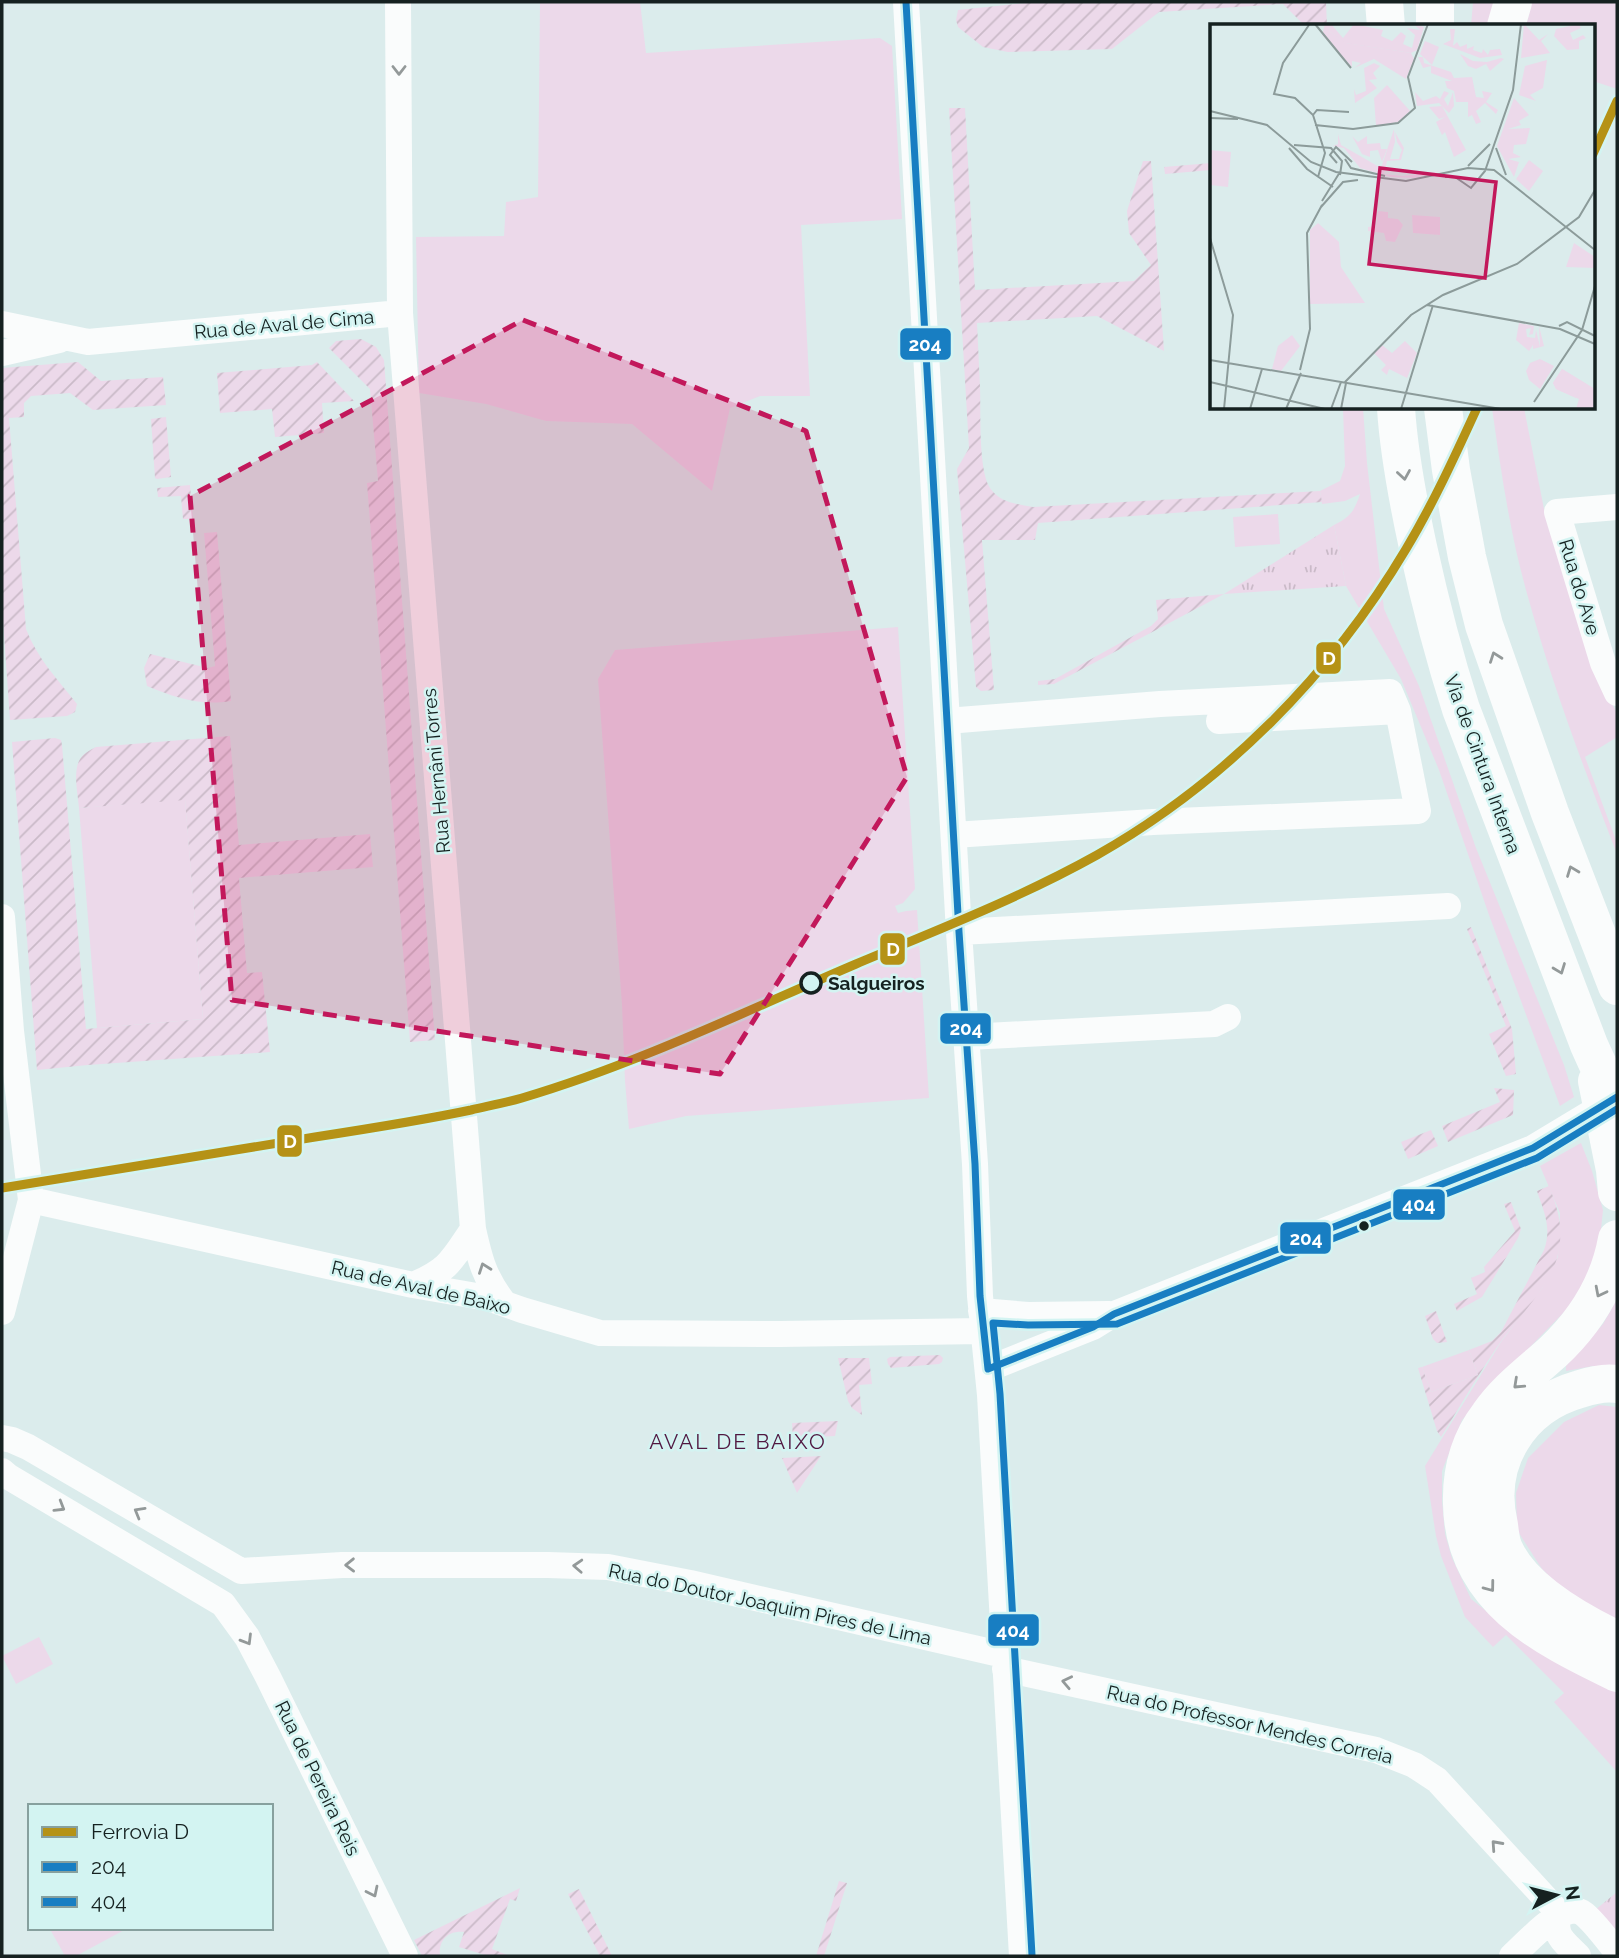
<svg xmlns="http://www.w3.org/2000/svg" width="1619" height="1958" font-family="Raleway,sans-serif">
<defs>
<pattern id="park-tufts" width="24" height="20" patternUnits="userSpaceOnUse" patternTransform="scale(1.75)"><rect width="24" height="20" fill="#ecd9ea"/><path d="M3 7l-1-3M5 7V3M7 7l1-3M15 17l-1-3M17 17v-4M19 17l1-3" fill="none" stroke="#cabac8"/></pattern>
<pattern id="garden-furrows" width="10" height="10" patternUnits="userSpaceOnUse" patternTransform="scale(1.75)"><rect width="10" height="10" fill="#ecd9ea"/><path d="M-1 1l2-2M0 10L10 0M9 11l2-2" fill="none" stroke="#cabac8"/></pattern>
</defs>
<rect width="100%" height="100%" fill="#dbecec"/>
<!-- grass -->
<path fill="#ecd9ea" d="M540 2H640L646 53 880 38 892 46 902 219 801 225 810 396H760L730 408 712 491 632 424 546 421 486 404 419 393 416 237 504 236 506 202 538 197Z
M1473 2H1505L1497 26H1471Z
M1532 2H1617V89L1593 81V26H1526Z
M1343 408H1363L1367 463 1384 609 1419 686 1476 848 1564 1065 1574 1097 1560 1106 1489 915 1439 770 1401 679 1346 586 1334 525C1350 517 1354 512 1360 494L1345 501 1322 504 1320 491 1340 481 1345 466Z
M1492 408H1524L1545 514 1608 696 1617 713V737L1585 757 1617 843V854C1584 769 1552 684 1528 597 1510 535 1501 471 1492 408Z
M1278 514 1280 544 1235 547 1233 517Z
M898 627 915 889 903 903 895 906 898 913 906 911 917 910 929 1098 686 1116 629 1129 625 1081 622 1005 598 679 615 650Z
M185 799 203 1019 97 1028 79 808Z
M1581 1143 1592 1171 1603 1210 1599 1248 1594 1266 1568 1308 1491 1387 1462 1420 1442 1471V1501L1445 1534 1452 1558 1471 1599 1490 1614 1617 1688V1772L1554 1702 1564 1693 1506 1635 1493 1647 1465 1617 1441 1556 1436 1536 1425 1466 1501 1342 1542 1288 1558 1257 1560 1213 1540 1166Z
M1617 1299V1367L1593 1366 1566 1371V1366L1603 1324Z
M1469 1350 1478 1375 1431 1392 1422 1367Z
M1599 1405 1617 1407V1619L1571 1597 1542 1569 1517 1530 1516 1493 1528 1458 1564 1422Z
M39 1637 53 1664 16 1684 2 1656Z
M56 1928H128L76 1956H65L51 1931Z"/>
<!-- park -->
<path fill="url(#park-tufts)" d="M1334 525 1346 586 1224 594Z
M1617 1892V1935L1595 1910Z"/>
<!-- garden -->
<path fill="url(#garden-furrows)" d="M1034 2H1326L1327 26H1305L1283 4 1159 12 1112 49 1008 52 983 47 958 27 956 20 958 10Z
M949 108H965L975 290 1134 281 1151 265 1129 233 1127 211 1143 161H1151L1164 351 1097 316 977 323C978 344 979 366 980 387 981 411 978 470 990 488 1000 503 1017 504 1033 507L1320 491 1322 502 1038 523 1035 540H982L994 690 981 691 976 687 957 469 969 448Z
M1211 163V170L1165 174 1164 167Z
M361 339 376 347 384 360 435 1040 410 1042 367 483 378 481 370 389 329 348 336 341Z
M78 362 101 381 163 377 166 405 93 410 70 393 31 396 24 403V417L9 418 26 629C37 658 58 680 77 704L75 712 67 716 10 720 2 606V368Z
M317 362 354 401 322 403 324 433 275 437 272 409 220 413 217 373 312 365Z
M166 417 171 477 157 479 155 478 151 419Z
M190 485 193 519H183L181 496 158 497 157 488Z
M217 532 231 701C200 706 176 698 147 686L144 668 150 654 208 668 215 666 204 533Z
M1224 594 1054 684 1038 685V681L1055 679 1151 626 1158 619 1156 600Z
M230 736 239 845 370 834 373 867 239 878 247 973 262 972 270 1052 88 1065 37 1070 12 742 55 738 61 740 62 745 86 1029 203 1019 185 800 79 808C78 794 73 774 79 761 82 754 90 750 96 747Z
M1471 927 1512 1029 1516 1074 1506 1076 1489 1034 1506 1026 1467 929Z
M1494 1088 1514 1090 1513 1115 1448 1142 1442 1126 1500 1102Z
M1431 1130 1438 1146 1408 1159 1401 1142Z
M1549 1186C1558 1209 1564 1228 1558 1254 1552 1283 1520 1316 1502 1340 1480 1371 1461 1405 1441 1437L1437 1431 1418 1368 1422 1367 1431 1392 1478 1375 1469 1350 1492 1341 1501 1332 1544 1250C1552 1228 1544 1212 1537 1191Z
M1511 1202 1521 1229 1518 1238 1482 1297 1457 1311 1454 1304 1477 1294 1471 1278 1485 1272 1484 1267 1515 1231 1504 1204Z
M1436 1311 1447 1342 1437 1343 1433 1339 1425 1316Z
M940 1355 943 1358 942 1362 939 1364 891 1368 888 1364 887 1359 890 1357Z
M838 1358H869L872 1384 859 1385 862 1415 852 1408 848 1401Z
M838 1421 835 1436 793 1438 792 1423Z
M821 1456 797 1493 782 1458Z
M839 1881 847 1883 824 1956H816Z
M520 1888 516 1901 510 1899 492 1949 510 1956H488L459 1947 464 1932C448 1930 438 1941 440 1956H422L414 1940Z
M579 1889 612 1956H600L568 1894Z"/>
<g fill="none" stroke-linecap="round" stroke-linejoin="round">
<!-- minor -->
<path stroke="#fafcfc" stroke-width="26" d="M398 2 400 313 473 1229C480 1260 484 1277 504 1303
M906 2 959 932 975 1164 980 1296 990 1395 1022 1956
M2 324 88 342 400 313
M2 353 59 340
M1617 507 1557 512 1603 663 1617 693
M947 721 1160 704 1390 692 1398 711
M954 835 1153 822 1418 811 1398 711 1219 721
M2 917 11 1031 31 1200 2 1312
M959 932 1448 906
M968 1037 1214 1024 1228 1017
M31 1200 413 1285 488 1298 522 1310 600 1333 780 1334 983 1331
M413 1285C449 1270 452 1260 473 1229
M981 1311 1028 1315 1109 1314
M988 1369 1093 1327 1114 1314 1533 1148 1616 1098
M2 1438 12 1440 28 1447 241 1571 342 1565H548L608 1567 690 1583 1004 1655
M2 1471 9 1477 223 1604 247 1637 268 1677 405 1956
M1005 1669 1376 1750 1414 1765 1437 1780 1559 1913
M1559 1913C1553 1937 1563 1940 1578 1956
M1512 1956C1526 1944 1565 1898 1584 1914 1596 1924 1607 1940 1617 1952"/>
<!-- highway -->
<path stroke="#fafcfc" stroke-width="38" d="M1384 2 1386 26
M1435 26V2
M1506 26 1513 2
M1396 408C1399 455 1408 501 1418 547 1430 602 1444 656 1461 709L1589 1045 1617 1107
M1443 408 1451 470 1467 557 1484 625 1550 813 1617 986
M1597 1081 1615 1170 1617 1192
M1617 1239C1609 1284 1587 1320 1553 1352 1531 1372 1506 1390 1489 1415 1469 1441 1461 1472 1462 1504 1464 1599 1543 1637 1617 1673
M1617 1384C1605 1382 1592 1385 1580 1389 1519 1406 1484 1463 1499 1525 1500 1534 1501 1544 1505 1551 1523 1590 1580 1622 1617 1640"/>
<defs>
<path id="bus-1" d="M906 2 959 932 975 1164 980 1296 988 1369 1093 1327 1114 1314 1533 1148 1617 1097"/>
<path id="bus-2" d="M1032 1955 1000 1394 993 1323 1028 1325 1117 1324 1537 1158 1617 1109"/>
</defs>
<!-- bus-1 casing -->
<use href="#bus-1" stroke="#d3f4f2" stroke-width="12"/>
<!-- bus-2 casing -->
<use href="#bus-2" stroke="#d3f4f2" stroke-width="12"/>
<!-- bus-1 -->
<use href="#bus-1" stroke="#187ec2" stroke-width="7"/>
<!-- bus-2 -->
<use href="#bus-2" stroke="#187ec2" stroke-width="7"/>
<defs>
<path id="rail-1" d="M1593 154 1617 101
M2 1188C106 1171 210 1154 315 1137 367 1129 419 1121 471 1110 488 1106 505 1103 522 1098 637 1064 746 1011 856 964 937 930 1020 898 1097 855 1224 783 1331 675 1406 549 1433 504 1455 456 1477 408"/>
</defs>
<!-- rail-1 casing -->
<use href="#rail-1" stroke="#d3f4f2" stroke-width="14"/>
<!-- rail-1 -->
<use href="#rail-1" stroke="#b59216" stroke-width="9"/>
</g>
<!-- one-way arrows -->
<defs><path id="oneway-chevron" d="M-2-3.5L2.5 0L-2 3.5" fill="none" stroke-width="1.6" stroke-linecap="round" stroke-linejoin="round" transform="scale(1.75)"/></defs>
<g stroke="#939999">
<use href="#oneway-chevron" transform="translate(399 70) rotate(90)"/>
<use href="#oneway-chevron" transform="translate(1404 475) rotate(81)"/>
<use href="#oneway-chevron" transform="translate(1495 657) rotate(-110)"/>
<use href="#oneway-chevron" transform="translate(1572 871) rotate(-111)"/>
<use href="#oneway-chevron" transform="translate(1560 969) rotate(69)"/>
<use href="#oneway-chevron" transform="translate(484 1268) rotate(-110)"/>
<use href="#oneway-chevron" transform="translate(1600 1292) rotate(117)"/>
<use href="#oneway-chevron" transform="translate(1518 1384) rotate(137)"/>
<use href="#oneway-chevron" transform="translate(60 1507) rotate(31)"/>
<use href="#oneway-chevron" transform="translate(139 1512) rotate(-150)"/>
<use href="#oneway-chevron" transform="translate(350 1565) rotate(179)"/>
<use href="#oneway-chevron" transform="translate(578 1566) rotate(-177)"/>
<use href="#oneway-chevron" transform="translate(1490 1587) rotate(53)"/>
<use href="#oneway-chevron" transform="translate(247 1640) rotate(59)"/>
<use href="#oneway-chevron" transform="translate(1067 1682) rotate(-168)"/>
<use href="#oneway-chevron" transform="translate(1496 1845) rotate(-132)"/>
<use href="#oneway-chevron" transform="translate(373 1892) rotate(64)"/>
</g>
<!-- marked area -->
<path fill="#c2185b" fill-opacity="0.2" stroke="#c2185b" stroke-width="5" stroke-dasharray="14 9" stroke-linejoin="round" d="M523 320 806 431 907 777 720 1074 232 1000 190 496Z"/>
<!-- markers -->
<circle fill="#d3f4f2" stroke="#152120" stroke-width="3.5" cx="811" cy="983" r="10"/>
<circle fill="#152120" stroke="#d3f4f2" stroke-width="2.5" cx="1364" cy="1226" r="6"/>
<g text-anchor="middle" stroke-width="5" stroke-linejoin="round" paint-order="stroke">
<!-- street labels -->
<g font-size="19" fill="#152120" stroke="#d3f4f2">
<text transform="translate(284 324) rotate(-5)" y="7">Rua de Aval de Cima</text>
<text transform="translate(1580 587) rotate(73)" y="7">Rua do Ave</text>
<text transform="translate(1483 764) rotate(70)" y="7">Via de Cintura Interna</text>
<text transform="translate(436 771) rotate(-95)" y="7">Rua Hernâni Torres</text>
<text transform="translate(421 1287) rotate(13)" y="7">Rua de Aval de Baixo</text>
<text transform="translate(770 1604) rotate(12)" y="7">Rua do Doutor Joaquim Pires de Lima</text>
<text transform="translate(1250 1724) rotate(13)" y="7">Rua do Professor Mendes Correia</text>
<text transform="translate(318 1778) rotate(64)" y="7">Rua de Pereira Reis</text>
</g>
<!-- stop labels -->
<g font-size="19" font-weight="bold" fill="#152120" stroke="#d3f4f2" text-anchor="start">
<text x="828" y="990">Salgueiros</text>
</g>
<!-- neighbourhood labels -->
<g font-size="21" letter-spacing="2" fill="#511841" stroke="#d3f4f2">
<text x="738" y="1449">AVAL DE BAIXO</text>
</g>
</g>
<!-- overview -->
<g transform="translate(1210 24)">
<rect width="385" height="385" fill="#dbecec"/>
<path d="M121 0 133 14 144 0 173 6 171 12 182 17 191 8 196 12 193 20 202 24 205 11 197 4 210 6 204 0 214 3 207 26 201 29 135 19 119 7ZM314 0 329 16 338 10 331 17 340 29 311 34ZM208 33H213L214 39 241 48 244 54 262 53 266 73 274 74 272 67 282 69 276 78 288 86 286 90 275 79 266 87 271 98 266 100 262 91 258 93V78H246L244 67 237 64 235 57H242L221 49V42L213 44ZM337 36 333 64 320 71 326 77 309 71 315 42ZM164 39 170 42 163 49 167 55 159 56 167 64 145 79 144 65 146 71 156 67 154 44ZM234 67 239 69 234 75 238 82 243 68 244 82 239 89 229 79 207 82 205 68 213 77 226 72 230 75ZM304 74 319 91 309 97 311 101 298 105 320 104 316 120 304 121 303 129 311 133 298 135 309 138 304 153 287 122ZM184 105 185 118 180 135H189L190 131 192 126 187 118 185 108 194 124 191 136 177 137 174 150 193 152 232 147 205 154 181 153 150 144 134 124 123 122 128 120V110L131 121 171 144ZM142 112 148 118 157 112V120L170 119 171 125H177L172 138 168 126 160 127V133L152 130ZM168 187 178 188V194L188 195 193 201 185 218 176 217 174 209 158 207V203L166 202ZM202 191 230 193V211L203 209ZM364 219 385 233V244L356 243ZM309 299 324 302 323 310 319 311 321 304 316 305 317 313 325 314 326 306 330 323 329 302 334 322 323 325V321L319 327 306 316ZM82 311 90 322 71 347 62 345 68 322ZM195 317 207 329 197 354 179 345 177 351 171 346 176 341 164 329 172 321 182 329ZM352 345 385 365V385H366L369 375 346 365 343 359Z" fill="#ecd9ea"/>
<path d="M177 61 200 87 188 98 166 102 164 74Z" fill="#ecd9ea"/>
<path d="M115 0H121L119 7 136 19 201 29 204 35 196 55 164 35 144 44 151 39 142 37V43L112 11ZM215 17 229 23 222 41 210 30ZM0 126 21 128 18 163 0 161ZM108 199 129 218 131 243 155 279 100 280V206ZM330 335 344 342 330 365 319 356 316 347 320 339Z" fill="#ecd9ea"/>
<path d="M369 0 371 4 360 9 363 16 373 11 376 14 369 17V25L357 26 344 12 346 5ZM240 5H245L243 22 247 18 250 23 257 20V25L264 22 263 26 272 29 273 25 278 31 280 26 290 25 292 31 270 34 233 20 241 16ZM250 30 263 37 277 38 291 34 294 35 280 47 276 40 266 45 258 42ZM232 82 256 126 244 133 235 108 232 111 226 98 235 93 229 95 219 83ZM319 136 333 147 319 167 306 155ZM352 345 378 361 377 367 370 364 366 374 346 365 343 359Z" fill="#ecd9ea"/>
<path fill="none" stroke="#8c9b9a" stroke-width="2" d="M105 0 141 44M99 1 73 39 64 70 85 74 103 91 115 129 108 153M0 87 57 101 101 138 126 148 196 157 258 144 284 146 385 226M103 91 107 86 139 88M0 94 28 95M105 101 143 105 188 99 205 84 198 53 218 0M84 121 121 124 132 137 130 151M79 124 97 145 123 163M286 124 296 151M135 135 141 144 175 152M127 139 120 131 126 123 142 138M258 142 280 120M235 153H245L261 164 275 147 303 66 311 0M112 177 130 148M111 183 133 158 148 156M0 214 23 291 14 385M217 281 350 305 385 320M349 302 357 298 385 312M0 336 291 385M90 346 100 305 97 209 112 181M0 358 115 385M135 358 201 291 233 271 307 240 369 193 385 166M324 378 372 306 385 262M40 385 52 345M76 385 91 349M121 385 131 358M131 385 136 359M191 385 223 281"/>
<path fill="#c2185b" fill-opacity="0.15" stroke="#c2185b" stroke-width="3.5" d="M170 144 286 158 275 254 159 240Z"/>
<rect width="385" height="385" fill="none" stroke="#152120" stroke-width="3.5"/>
</g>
<g stroke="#d3f4f2" stroke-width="2.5">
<rect x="899" y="327" width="53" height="34" rx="7" fill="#187ec2"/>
<rect x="1315" y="641" width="27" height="34" rx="7" fill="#b59216"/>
<rect x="879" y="932" width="27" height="34" rx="7" fill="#b59216"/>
<rect x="939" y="1012" width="53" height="33" rx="7" fill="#187ec2"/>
<rect x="276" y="1124" width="27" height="34" rx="7" fill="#b59216"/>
<rect x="1392" y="1188" width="54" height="33" rx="7" fill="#187ec2"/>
<rect x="1279" y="1221" width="53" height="34" rx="7" fill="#187ec2"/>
<rect x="987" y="1613" width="53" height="34" rx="7" fill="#187ec2"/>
</g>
<g font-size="19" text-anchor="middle" font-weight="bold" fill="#fff">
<text x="925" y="351">204</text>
<text x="1329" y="665">D</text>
<text x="893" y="956">D</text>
<text x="966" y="1035">204</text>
<text x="290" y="1148">D</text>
<text x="1419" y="1211">404</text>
<text x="1306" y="1245">204</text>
<text x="1013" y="1637">404</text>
</g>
<!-- border -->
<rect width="1619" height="1958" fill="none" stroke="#152120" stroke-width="7"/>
<!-- legend -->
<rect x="28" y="1804" width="245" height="126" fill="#d3f4f2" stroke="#87a09e" stroke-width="2"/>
<rect x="42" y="1827" width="35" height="10" fill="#b59216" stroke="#87a09e" stroke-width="2"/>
<text x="91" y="1839" font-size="21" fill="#152120">Ferrovia D</text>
<rect x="42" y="1862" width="35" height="10" fill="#187ec2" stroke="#87a09e" stroke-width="2"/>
<text x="91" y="1874" font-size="21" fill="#152120">204</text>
<rect x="42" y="1897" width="35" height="10" fill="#187ec2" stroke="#87a09e" stroke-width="2"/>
<text x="91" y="1909" font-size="21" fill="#152120">404</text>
<!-- north arrow -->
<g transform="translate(1556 1895) rotate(83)" stroke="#d3f4f2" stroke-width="5" paint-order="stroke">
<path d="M0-5L12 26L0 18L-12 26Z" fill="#152120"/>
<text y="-10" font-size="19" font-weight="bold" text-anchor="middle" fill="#152120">N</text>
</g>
</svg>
